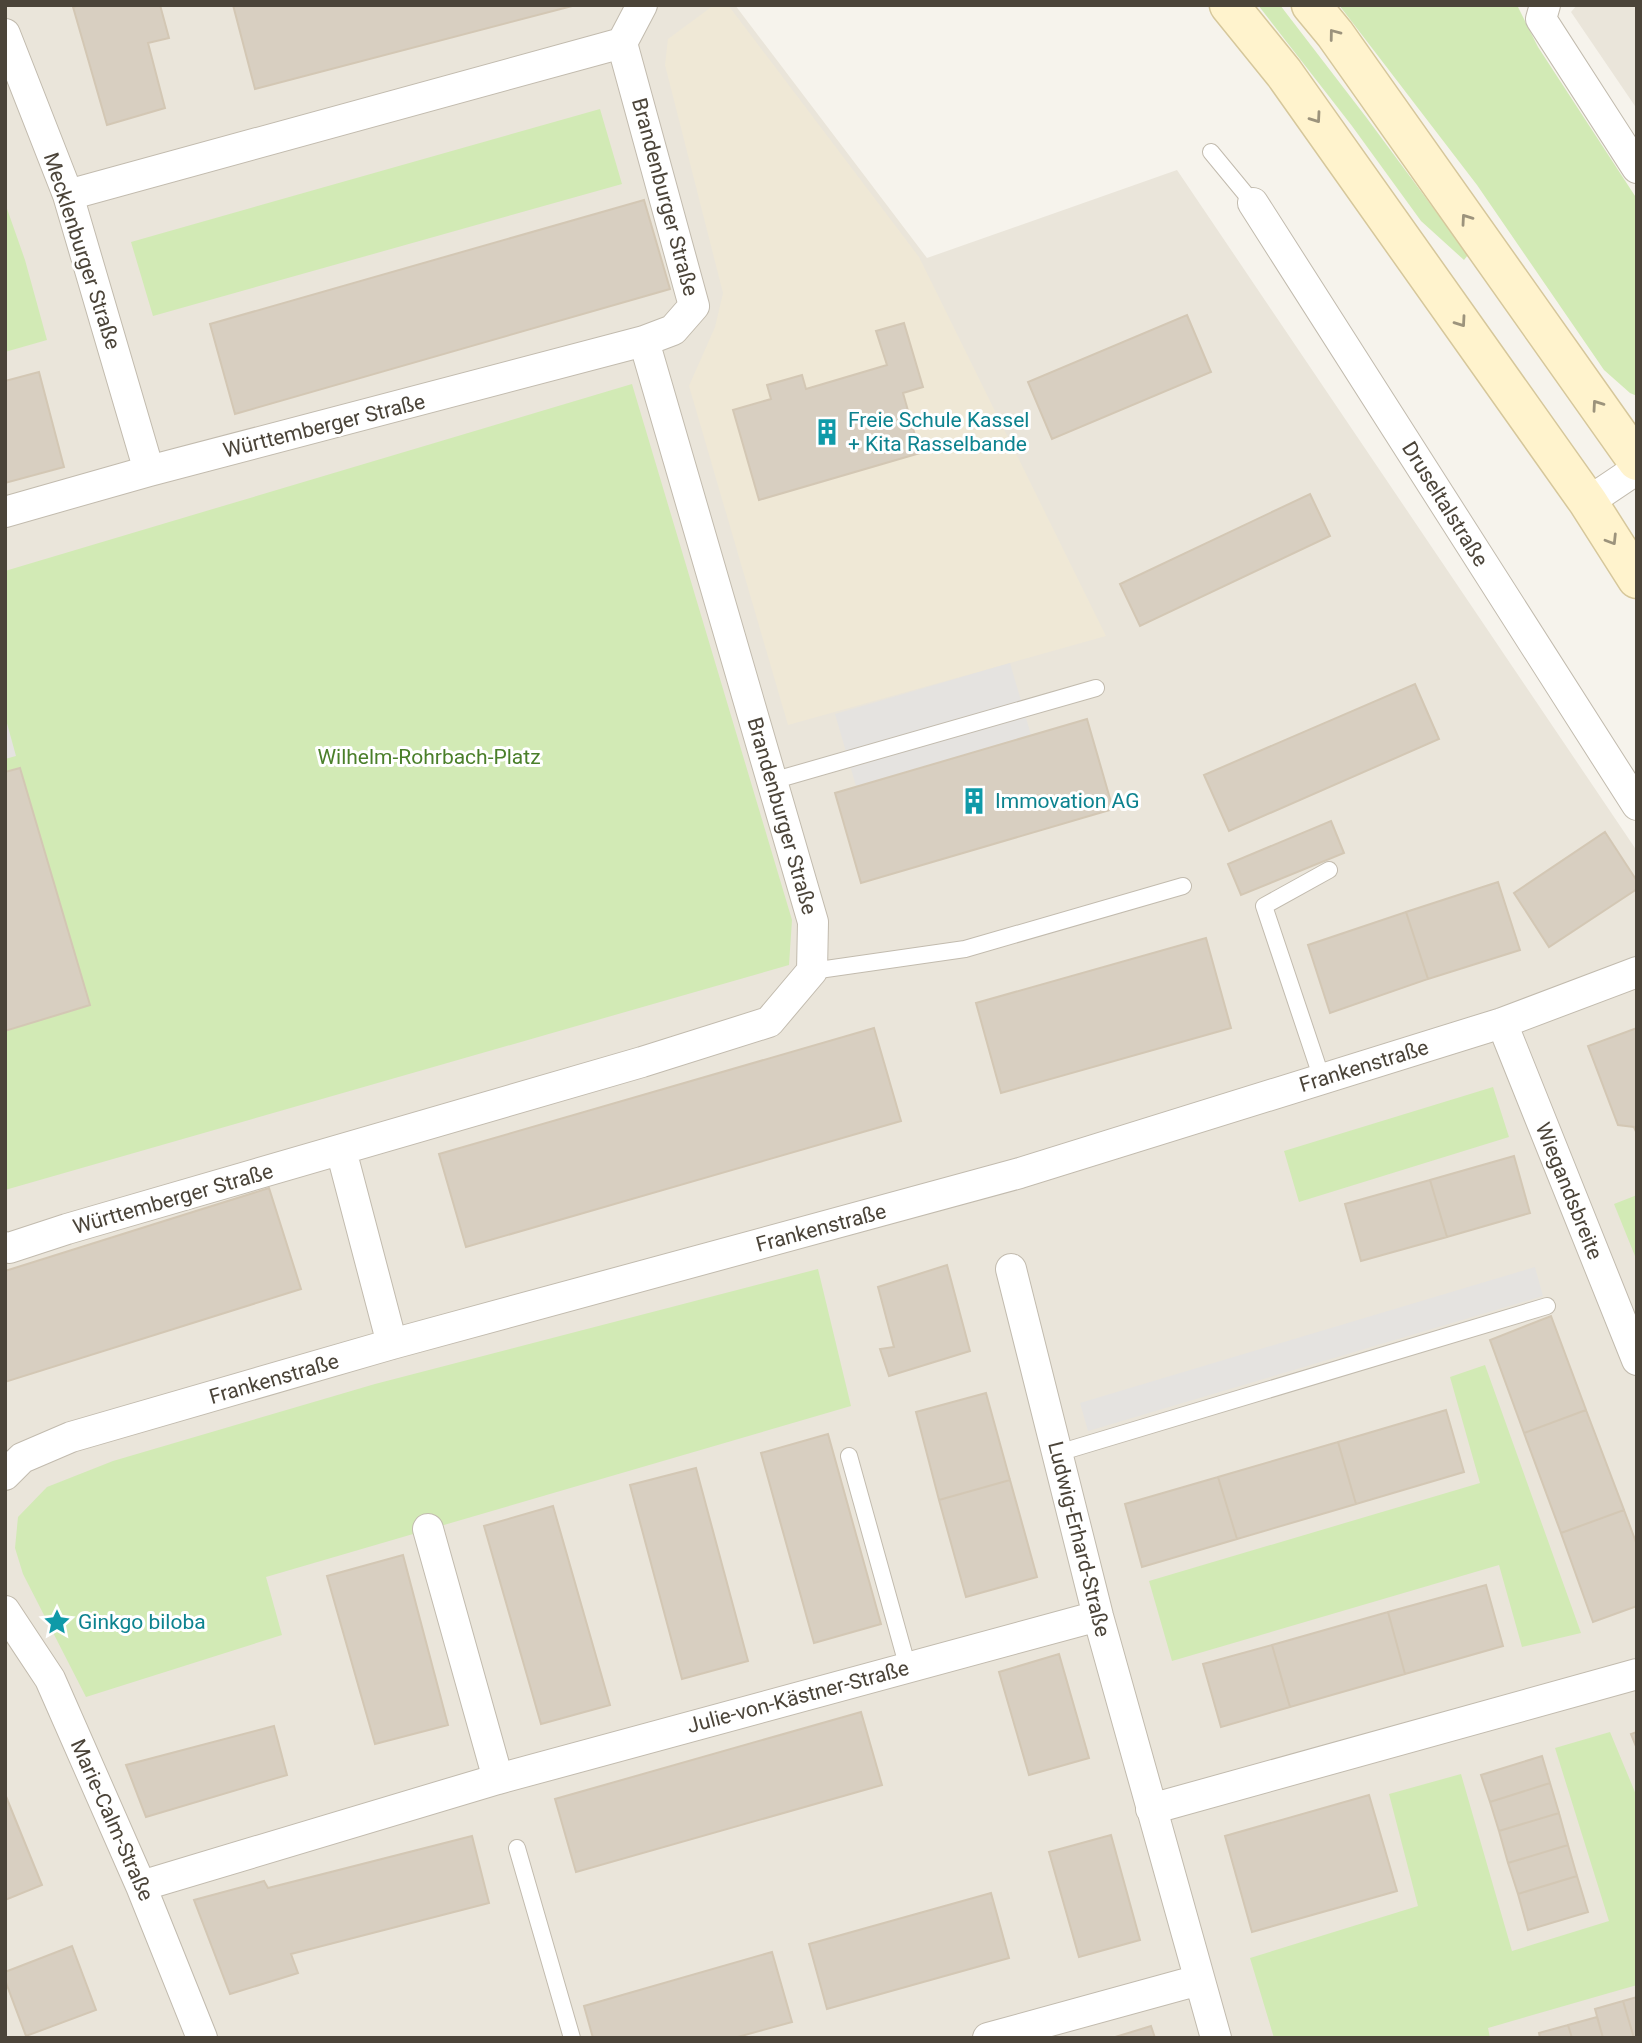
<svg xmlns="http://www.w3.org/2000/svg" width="1642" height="2043" font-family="Roboto,sans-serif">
<rect width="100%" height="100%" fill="#f6f3ec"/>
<!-- residential -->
<path fill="#eae5da" d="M5 5H735L927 258 1177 170 1637 851V2038H5Z
M1577 5H1637V109L1571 12Z"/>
<!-- education -->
<path fill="#efe8d6" d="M714 5H728L919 257 1106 636 788 725 689 386 715 327 723 293 665 65 668 39Z"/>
<!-- green -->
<path fill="#d2eab5" d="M1258 5H1280L1366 117 1468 255 1464 260 1421 221 1352 126Z
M1339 5H1517L1538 47 1637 199V396L1630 393 1604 370 1477 185Z
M600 109 622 184 153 316 131 242Z
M5 203 25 260 47 340 5 352Z
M632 384 792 920 789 965 5 1190V571Z
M1493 1087 1509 1137 1299 1202 1284 1151Z
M1637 1195V1261L1614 1204Z
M818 1269 851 1406 266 1577 282 1635 86 1697 23 1574 15 1548 18 1517 47 1487 113 1461 375 1384Z
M1485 1365 1581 1633 1522 1647 1499 1565 1172 1661 1149 1581 1480 1483 1450 1377Z
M1610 1732 1637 1797V1985L1488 2028 1490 2038H1274L1250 1958 1418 1906 1389 1794 1461 1774 1512 1951 1609 1921 1555 1748Z"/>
<!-- parking -->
<path fill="#e5e3e0" d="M1010 663 1031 735 856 786 835 714Z
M5 716 16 756 5 759Z
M1535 1267 1543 1296 1088 1431 1080 1403Z"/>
<!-- building -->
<path fill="#d8cfc1" stroke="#d3c7b4" stroke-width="2" d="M79 5H160L169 38 148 43 165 108 107 125 73 7Z
M233 5H576L255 89Z
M644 200 670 289 235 414 210 324Z
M1187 315 1211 372 1052 439 1028 382Z
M904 323 923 387 903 393 920 453 759 500 733 410 771 399 767 385 802 375 806 389 887 365 876 331Z
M39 372 64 467 5 483V381Z
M1310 494 1330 536 1140 626 1120 584Z
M1415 684 1439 739 1229 831 1204 775Z
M1087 719 1113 809 861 883 835 793Z
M20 768 90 1005 5 1031V772Z
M1331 821 1344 853 1241 895 1228 864Z
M1605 832 1637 881V889L1549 947 1514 893Z
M1498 882 1520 950 1428 979 1406 912Z
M1406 912 1428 979 1330 1013 1308 945Z
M1206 938 1231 1028 1001 1093 976 1003Z
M874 1028 901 1121 466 1247 439 1154Z
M1637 1028V1134L1634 1127 1618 1125 1588 1046Z
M1514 1156 1530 1213 1447 1237 1430 1180Z
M1430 1180 1447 1237 1361 1261 1345 1204Z
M269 1188 301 1289 5 1382V1271Z
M947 1265 970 1351 889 1376 880 1349 894 1347 878 1287Z
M1551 1316 1586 1410 1524 1433 1490 1340Z
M986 1393 1010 1480 939 1500 916 1412Z
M1446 1410 1464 1472 1356 1504 1338 1442Z
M1586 1410 1624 1510 1561 1533 1524 1433Z
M828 1434 881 1624 814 1643 761 1453Z
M1338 1442 1356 1504 1237 1539 1218 1477Z
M696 1468 748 1661 682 1679 630 1485Z
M1218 1477 1237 1539 1142 1567 1125 1504Z
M1010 1480 1037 1577 966 1597 939 1500Z
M553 1506 610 1705 541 1724 484 1526Z
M1624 1510 1637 1545V1606L1593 1622 1561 1533Z
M403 1555 448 1725 375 1744 327 1576Z
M1486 1585 1503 1646 1405 1674 1388 1612Z
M1388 1612 1405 1674 1290 1707 1272 1645Z
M1272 1645 1290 1707 1221 1727 1203 1664Z
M1059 1654 1089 1758 1029 1775 999 1672Z
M861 1712 882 1785 576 1872 555 1799Z
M274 1726 287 1775 146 1817 126 1765Z
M1637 1732V1749L1631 1734Z
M1542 1756 1550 1783 1490 1802 1481 1775Z
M1550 1783 1559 1813 1499 1831 1490 1802Z
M5 1794 42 1885 5 1900Z
M1369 1795 1397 1891 1252 1932 1225 1836Z
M1559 1813 1568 1845 1508 1863 1499 1831Z
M1111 1835 1140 1940 1079 1957 1049 1852Z
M472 1836 489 1903 291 1954 298 1973 230 1994 194 1900 264 1881 268 1888Z
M1568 1845 1577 1876 1518 1894 1508 1863Z
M1577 1876 1588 1912 1528 1930 1518 1894Z
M991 1893 1009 1958 827 2009 809 1944Z
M72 1946 96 2010 26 2036 5 1980V1972Z
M772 1952 792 2022 734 2038H593L584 2006Z
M1637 1997V2038H1634L1623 2001Z
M1623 2001 1634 2038H1603L1595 2009Z
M1597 2017 1603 2038H1572L1568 2025Z
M1568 2025 1572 2038H1540L1539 2033Z
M1151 2026 1155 2038H1112Z"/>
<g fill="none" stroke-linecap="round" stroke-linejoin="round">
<defs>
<path id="lane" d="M1211 152 1253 203
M772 781 1096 688
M812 971 965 949 1183 886
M1322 1079 1264 906 1329 870
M1058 1453 1547 1306
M849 1456 908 1668
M517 1848 572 2038"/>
<path id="street" d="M1545 5 1541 19 1637 168
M5 34 68 195 149 471
M68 195 622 43
M1253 203 1637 805
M1588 502 1637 469
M5 512 149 471 644 341 673 330 694 306 622 43 642 5
M1502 1023 1637 1360
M341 1150 392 1344
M5 1247 9 1248 67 1229 642 1062 769 1022 812 971 813 922 644 341
M1011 1269 1098 1616 1216 2038
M5 1475 22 1458 71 1437 392 1344 1020 1173 1502 1023 1637 972
M428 1529 498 1779
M5 1611 50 1679 141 1886 202 2038
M1151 1809 1637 1674
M141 1886 498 1779 1098 1616
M988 2038 1199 1980"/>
<path id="secondary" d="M1229 5 1284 73 1588 502 1637 579
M1311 5 1335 34 1637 461"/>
</defs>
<!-- lane casing -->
<use href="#lane" stroke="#c2bbae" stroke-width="18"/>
<!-- street casing -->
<use href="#street" stroke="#c2bbae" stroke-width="32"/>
<!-- secondary casing -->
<use href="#secondary" stroke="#d6c79b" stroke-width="41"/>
<!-- lane -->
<use href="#lane" stroke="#fff" stroke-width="16"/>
<!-- street -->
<use href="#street" stroke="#fff" stroke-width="30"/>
<!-- secondary -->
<use href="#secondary" stroke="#fff3cd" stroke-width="38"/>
</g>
<!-- one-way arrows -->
<defs><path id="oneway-chevron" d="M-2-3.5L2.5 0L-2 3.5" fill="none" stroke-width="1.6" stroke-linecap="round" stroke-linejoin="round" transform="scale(1.75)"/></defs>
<g stroke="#9c937c">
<use href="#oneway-chevron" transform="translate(1334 34) rotate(-127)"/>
<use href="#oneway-chevron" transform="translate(1316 118) rotate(55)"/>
<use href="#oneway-chevron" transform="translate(1466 219) rotate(-125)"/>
<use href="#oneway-chevron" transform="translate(1461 322) rotate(55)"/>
<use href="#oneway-chevron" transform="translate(1597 405) rotate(-125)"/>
<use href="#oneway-chevron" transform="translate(1612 540) rotate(58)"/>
</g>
<!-- icons -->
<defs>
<symbol id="building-bare" viewBox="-9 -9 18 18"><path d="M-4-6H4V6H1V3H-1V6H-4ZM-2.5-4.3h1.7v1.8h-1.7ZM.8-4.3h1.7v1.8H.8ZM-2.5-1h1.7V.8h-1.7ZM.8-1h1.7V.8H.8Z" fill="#0f9aa8" stroke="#fff" stroke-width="2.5" paint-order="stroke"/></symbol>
<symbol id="sight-bare" viewBox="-9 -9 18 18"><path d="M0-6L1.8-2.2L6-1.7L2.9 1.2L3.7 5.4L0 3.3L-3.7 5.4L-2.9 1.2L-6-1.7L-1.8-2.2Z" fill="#0f9aa8" stroke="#fff" stroke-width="2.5" paint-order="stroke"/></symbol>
</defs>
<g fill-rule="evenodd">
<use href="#building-bare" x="808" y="413" width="38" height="38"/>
<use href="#building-bare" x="955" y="782" width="38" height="38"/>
<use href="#sight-bare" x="38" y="1603" width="38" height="38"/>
</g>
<g text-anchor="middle" stroke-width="6" stroke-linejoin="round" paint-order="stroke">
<!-- street labels -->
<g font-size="21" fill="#4b4439" stroke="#fff">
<text transform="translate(665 197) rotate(75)" y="7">Brandenburger Straße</text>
<text transform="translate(82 251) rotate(72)" y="7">Mecklenburger Straße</text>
<text transform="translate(324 426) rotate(-14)" y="7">Württemberger Straße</text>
<text transform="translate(1445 504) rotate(58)" y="7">Druseltalstraße</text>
<text transform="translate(782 816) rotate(74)" y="7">Brandenburger Straße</text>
<text transform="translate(1364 1066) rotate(-17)" y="7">Frankenstraße</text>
<text transform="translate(1569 1191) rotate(68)" y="7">Wiegandsbreite</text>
<text transform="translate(173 1199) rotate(-16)" y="7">Württemberger Straße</text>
<text transform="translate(821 1228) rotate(-15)" y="7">Frankenstraße</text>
<text transform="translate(274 1379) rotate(-16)" y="7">Frankenstraße</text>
<text transform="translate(1079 1539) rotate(76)" y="7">Ludwig-Erhard-Straße</text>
<text transform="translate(798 1697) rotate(-15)" y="7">Julie-von-Kästner-Straße</text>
<text transform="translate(112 1820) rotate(66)" y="7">Marie-Calm-Straße</text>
</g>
<!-- culture labels -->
<g font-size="21" fill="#0d838f" stroke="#fff" text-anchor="start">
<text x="848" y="427">Freie Schule Kassel<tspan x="848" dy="24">+ Kita Rasselbande</tspan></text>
<text x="995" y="808">Immovation AG</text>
<text x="78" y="1629">Ginkgo biloba</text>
</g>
<!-- park labels -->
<g font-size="21" fill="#4a7f2a" stroke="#fff">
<text x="429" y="764">Wilhelm-Rohrbach-Platz</text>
</g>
</g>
<!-- border -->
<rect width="1642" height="2043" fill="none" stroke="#4b4439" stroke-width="14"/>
</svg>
